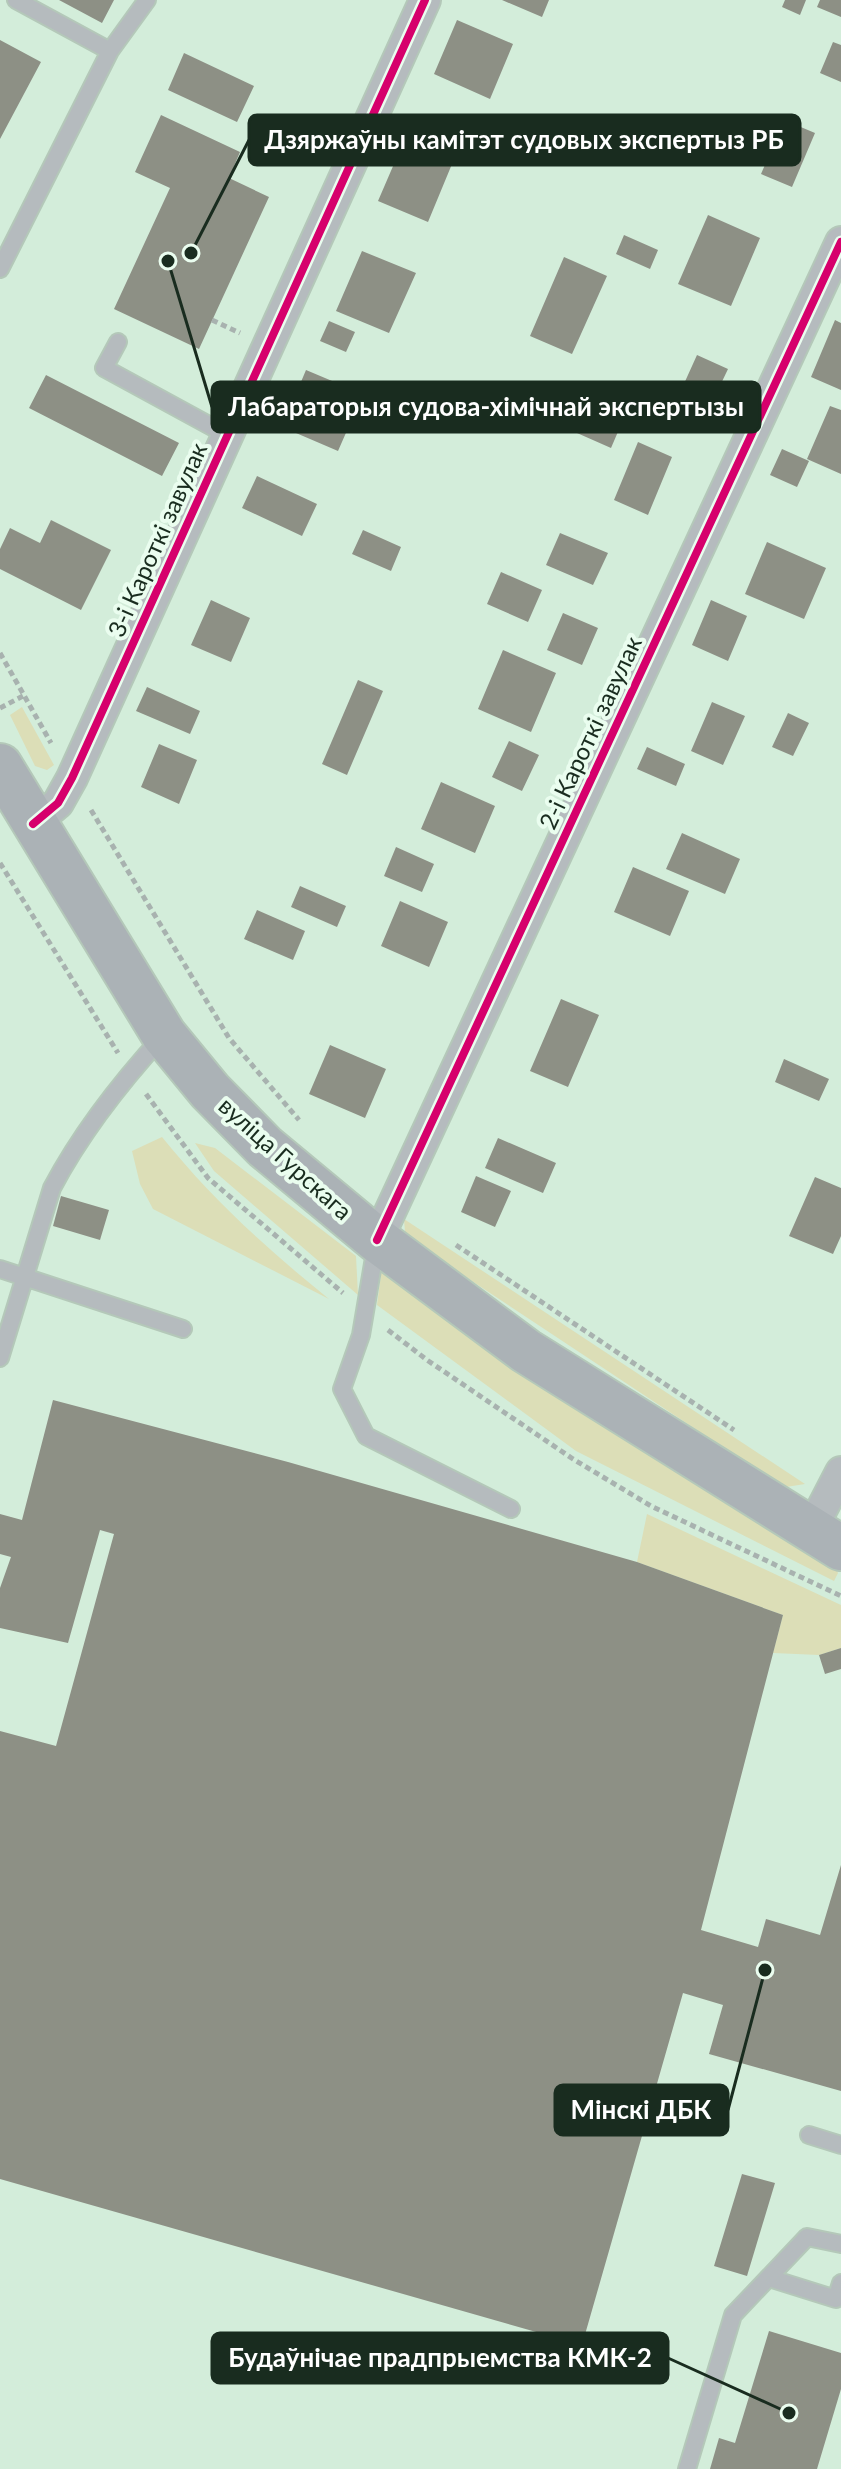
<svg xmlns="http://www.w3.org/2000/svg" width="841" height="2469" font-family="Lato,sans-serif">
<rect width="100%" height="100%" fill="#d3edda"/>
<!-- green -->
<path fill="#dcdeb7" d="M22 707 54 765 47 770 35 766 10 715Z
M162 1137C211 1198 268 1250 329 1299L153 1209 140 1184 132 1151Z
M195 1143 215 1148 356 1256 358 1295 214 1171Z
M404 1219 805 1484 786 1487 774 1481 413 1242 405 1232Z
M382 1267 831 1556 838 1573 834 1581 576 1451 377 1305Z
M647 1514 841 1605V1648L819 1655 773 1653 783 1615 637 1562Z"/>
<!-- building -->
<path fill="#8d9085" d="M59 0H114L102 23Z
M502 0H549L542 17Z
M785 0H806L800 15 782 7Z
M820 0H841V17L817 7Z
M457 20 513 44 490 99 434 74Z
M0 40 41 62 0 139Z
M833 42 841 45V82L820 73Z
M184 53 254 86 237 122 168 90Z
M161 115 240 152 229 178 269 197 199 349 114 309 170 188 135 172Z
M784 120 815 133 792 187 761 174Z
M403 143 452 164 428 222 378 201Z
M708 215 760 238 731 306 678 284Z
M624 235 658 250 650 269 616 254Z
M362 251 416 273 389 333 336 311Z
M564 257 607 276 572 354 530 336Z
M835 320 841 323V390L811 377Z
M329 321 355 332 346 352 320 341Z
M697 355 728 369 708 411 678 397Z
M306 370 363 394 338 451 282 427Z
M46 375 179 443 162 476 29 408Z
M830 406 841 410V474L807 459Z
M586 412 620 427 611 448 577 433Z
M638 442 672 457 648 515 614 500Z
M782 449 809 461 797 487 770 475Z
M257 476 317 504 302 536 242 508Z
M51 520 111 550 81 610 0 569V549L10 528 40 543Z
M363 530 401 547 391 571 352 554Z
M560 533 608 553 593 585 546 565Z
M767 542 826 568 804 619 745 594Z
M501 572 542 590 528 622 487 604Z
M211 600 250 618 231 662 191 645Z
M711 600 747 616 728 661 692 645Z
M563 613 598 628 582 665 547 650Z
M503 650 556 673 531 732 478 709Z
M358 680 383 691 347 775 322 764Z
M147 687 200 711 190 734 136 711Z
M712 702 745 716 723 765 691 751Z
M788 713 809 723 793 756 772 747Z
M509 741 539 755 522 791 492 777Z
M159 744 197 760 179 804 141 787Z
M647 747 685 764 676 786 637 769Z
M441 782 495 806 475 853 421 829Z
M682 833 740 859 725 894 666 869Z
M396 847 434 864 422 892 384 876Z
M633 867 689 891 670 936 614 912Z
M300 886 346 906 337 927 291 907Z
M400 901 448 922 429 967 381 946Z
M257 910 305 931 293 960 244 939Z
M561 999 599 1015 568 1087 530 1071Z
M330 1045 386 1069 365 1118 309 1094Z
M784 1059 829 1079 819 1101 775 1082Z
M498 1138 556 1163 543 1193 485 1168Z
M476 1176 511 1191 495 1227 461 1212Z
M815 1177 841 1188V1236L833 1254 789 1236Z
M61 1196 109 1210 100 1240 53 1226Z
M53 1400 288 1462 637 1562 783 1615 701 1930 758 1947 766 1919 820 1935 841 1865V2091L709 2054 723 2005 683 1993 582 2345 0 2179V1731L56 1746 114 1534 100 1530 68 1643 0 1628V1588L11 1557 0 1554V1514L22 1520Z
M841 1648V1669L825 1674 819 1655Z
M742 2174 775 2183 747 2276 714 2266Z
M769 2331 841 2353V2389L817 2469H710L719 2438 735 2443Z"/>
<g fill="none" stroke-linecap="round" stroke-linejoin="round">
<defs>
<path id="service" d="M16 0 110 51 147 0
M0 269 110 51
M118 342 104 368 227 435
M376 1246 361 1335 342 1389 366 1436 511 1509
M0 1269 183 1329
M0 1358 52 1188C81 1133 121 1082 163 1036
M809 2135 841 2145
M769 2278 836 2299 841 2283
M687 2469 733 2315 807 2237 841 2244"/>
<path id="minor" d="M33 824 58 803 72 778 425 0
M377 1240 841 242
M811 1530 841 1472"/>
<path id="secondary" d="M0 766 164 1035 210 1091 265 1147 377 1240 526 1351 841 1548"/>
</defs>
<!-- service casing -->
<use href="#service" stroke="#b4c8b9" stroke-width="20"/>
<!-- minor casing -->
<use href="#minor" stroke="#b4c8b9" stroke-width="34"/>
<!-- secondary casing -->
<use href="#secondary" stroke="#b4c8b9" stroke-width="48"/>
<!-- path -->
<path stroke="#a8b2af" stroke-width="5" stroke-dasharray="6 4" stroke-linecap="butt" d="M212 320 240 333
M0 653 51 743
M0 708 23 696
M91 810 229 1038 299 1120
M0 863 118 1053
M146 1094 208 1178 343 1293
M456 1245 734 1430
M388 1330 427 1360 573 1459 651 1506 841 1596"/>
<!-- service -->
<use href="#service" stroke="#b5bbbe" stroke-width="16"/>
<!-- minor -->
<use href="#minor" stroke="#b5bbbe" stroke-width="30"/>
<!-- secondary -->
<use href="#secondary" stroke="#abb2b6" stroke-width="44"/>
<defs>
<path id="cycleway" d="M33 824 58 803 72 778 425 0
M377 1240 841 242"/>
</defs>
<!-- cycleway casing -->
<use href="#cycleway" stroke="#eafdef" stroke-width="13"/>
<!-- cycleway -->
<use href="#cycleway" stroke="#d6006c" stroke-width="8"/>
</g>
<g text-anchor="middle" stroke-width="8" stroke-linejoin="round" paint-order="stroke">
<!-- street labels -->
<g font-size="24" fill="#192c1f" stroke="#eafdef">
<text transform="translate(158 540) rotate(-66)" y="8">3-і Кароткі завулак</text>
<text transform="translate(591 733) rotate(-65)" y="8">2-і Кароткі завулак</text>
<text transform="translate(285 1159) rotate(42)" y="8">вуліца Гурскага</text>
</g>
</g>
<!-- callouts -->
<path fill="none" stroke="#192c1f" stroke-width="3" d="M191 253L249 140M168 261L212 407M765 1970L728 2110M789 2413L668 2358"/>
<g fill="#192c1f" stroke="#eafdef" stroke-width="3">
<circle cx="191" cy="253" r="8"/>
<circle cx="168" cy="261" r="8"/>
<circle cx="765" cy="1970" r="8"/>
<circle cx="789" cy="2413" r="8"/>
</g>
<g fill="#192c1f" stroke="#192c1f" stroke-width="3">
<rect x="249" y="115" width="551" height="50" rx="8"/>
<rect x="212" y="382" width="548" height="50" rx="8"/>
<rect x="555" y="2085" width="173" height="50" rx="8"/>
<rect x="212" y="2333" width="456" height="50" rx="8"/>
</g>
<g font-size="26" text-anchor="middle" font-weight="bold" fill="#fff">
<text x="524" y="149">Дзяржаўны камітэт судовых экспертыз РБ</text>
<text x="486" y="416">Лабараторыя судова-хімічнай экспертызы</text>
<text x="641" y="2119">Мінскі ДБК</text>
<text x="440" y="2367">Будаўнічае прадпрыемства КМК-2</text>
</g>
</svg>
